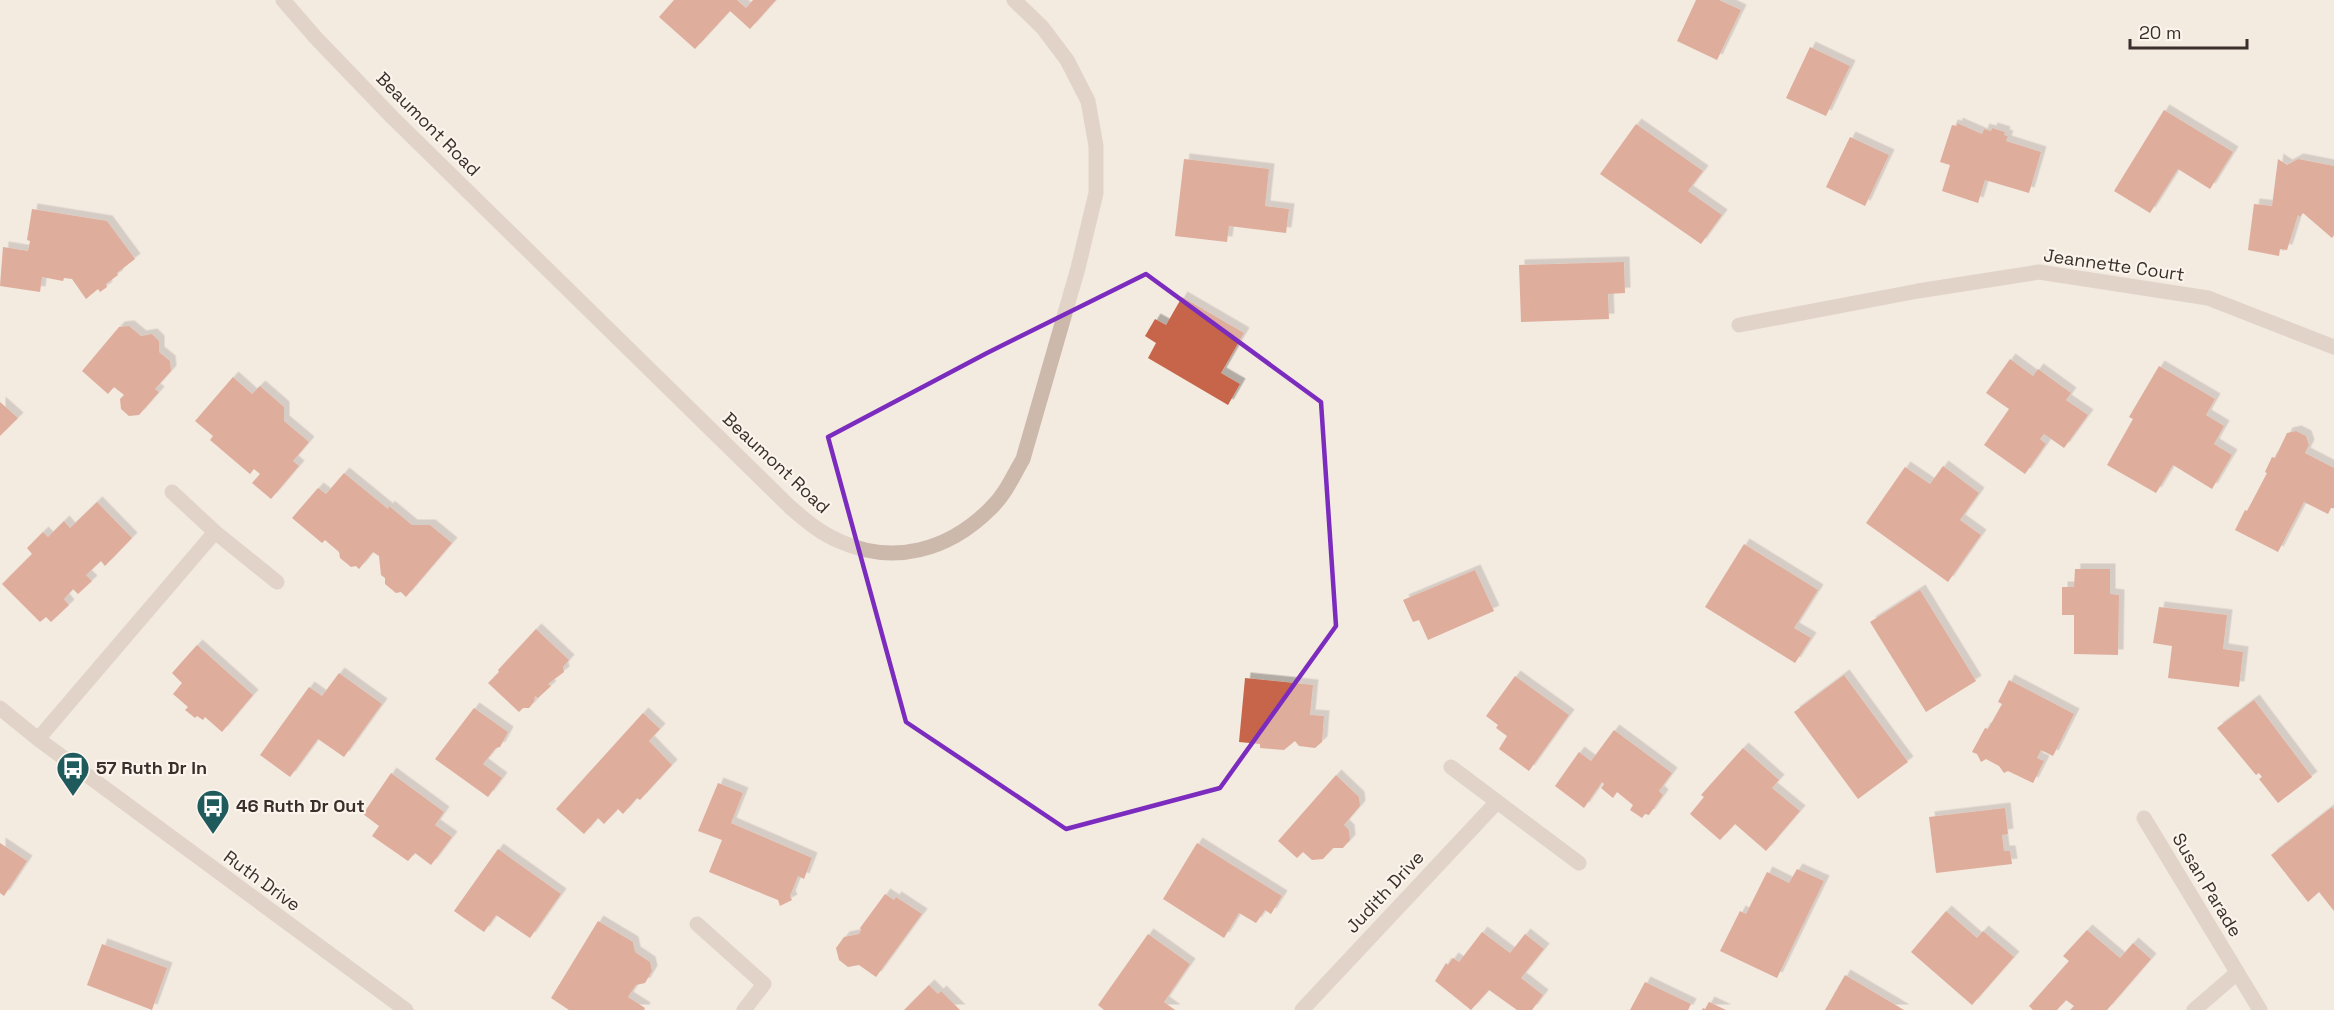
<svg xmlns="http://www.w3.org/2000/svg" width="2334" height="1010" font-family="'Space Grotesk',sans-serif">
<defs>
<filter id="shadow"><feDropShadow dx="5.5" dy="-5.5" stdDeviation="0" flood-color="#0004"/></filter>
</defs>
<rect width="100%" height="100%" fill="#f3eae0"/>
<!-- building -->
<path fill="#c7654b" filter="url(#shadow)" d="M674 0H737L746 8 753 0H776L750 29 730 11 695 49 659 17Z
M1696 0H1719L1741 10 1717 60 1677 41Z
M1810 47 1850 66 1826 116 1786 98Z
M2164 110 2233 152 2210 189 2178 169 2150 213 2114 191Z
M1957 123 1982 134 1984 129 1991 131 1992 128 2005 132 2004 135 2008 136 2006 141 2041 152 2029 193 1985 180 1978 203 1942 191 1950 165 1940 162 1952 125 1957 126Z
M1636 124 1703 171 1688 191 1722 215 1701 244 1600 174Z
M1850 137 1889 155 1865 206 1826 187Z
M1184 159 1269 169 1265 206 1289 209 1286 233 1229 226 1227 242 1175 236Z
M2278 159 2287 165 2298 159 2334 166V235L2332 238 2303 213 2300 217 2298 215 2287 250 2280 249 2279 256 2248 250 2254 204 2272 206Z
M32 209 107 221 135 259 117 273 118 275 106 284 107 287 100 292 98 289 86 299 72 279 64 278 63 281 42 277 40 292 0 286 3 247 28 251 30 241 27 240Z
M1624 262 1625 293 1608 294 1609 319 1521 322 1519 265Z
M1182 297 1244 333 1221 373 1240 384 1228 405 1148 358 1156 343 1145 336 1155 319 1166 325Z
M129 326 141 336 152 334 159 341V352L170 361 171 371 155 389 159 392 139 415 129 416 121 409 120 399 124 395 114 387 108 394 82 371 119 327Z
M2010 359 2033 376 2038 369 2071 393 2066 400 2088 415 2064 448 2044 434 2040 439 2046 444 2025 474 1984 445 2009 409 1986 393Z
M2159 366 2215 399 2206 415 2224 426 2214 444 2232 455 2212 489 2173 465 2156 493 2107 465 2133 419 2129 417Z
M233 377 252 394 260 386 284 407V421L309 442 293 461 299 466 271 499 252 483 260 474 254 469 250 474 210 440 213 436 195 421Z
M0 402 18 418 0 436Z
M2296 431 2306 436 2309 445 2305 453 2334 468V508H2331L2328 514 2304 502 2278 552 2235 530 2245 510 2247 511 2267 473 2265 472 2272 457 2275 458 2287 433Z
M1943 466 1979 493 1960 520 1981 535 1948 582 1866 523 1905 467 1930 484Z
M344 473 388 509 389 506 412 525H430L452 543 406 597 401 592 396 593 385 584V578L381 575 379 556 373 552 359 569 356 566 351 567 340 558 339 552 325 540 322 543 292 518 318 488 326 494Z
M97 502 132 538 105 566 101 561 86 575 92 581 78 594 73 589 64 599 69 605 51 622 46 617 40 622 2 584 32 554 27 548 43 532 48 537 64 521 70 528Z
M1744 544 1818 590 1794 628 1811 638 1795 663 1705 607Z
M2075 569H2110V594L2119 595 2118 655 2074 654V615H2062V587H2074Z
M1475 570 1494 611 1428 640 1419 620 1413 622 1403 600Z
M1920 590 1976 681 1926 712 1870 622Z
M2159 607 2227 615 2223 649 2243 652 2239 687 2168 678 2172 646 2153 643Z
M536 629 569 660 563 667 564 672 548 684 551 686 538 698 535 696 534 702 529 708H523L519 712 488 683 499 672 498 670Z
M197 645 253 695 222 732 205 717 203 720 197 716 195 718 185 710 188 707 173 694 182 683 172 673Z
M339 673 382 704 344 757 318 739 290 777 260 755 309 687 322 696Z
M1844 675 1908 762 1858 799 1794 712Z
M1515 676 1569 715 1529 771 1499 749 1507 736 1496 728 1498 725 1486 716Z
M1245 678 1313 685 1310 715 1324 716 1322 742 1315 748 1299 746 1295 741 1284 750 1260 748V744L1239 742Z
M2009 680 2074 714 2053 756 2041 750 2037 758 2044 761 2033 783 2008 771 2004 773 1999 766 1986 759 1981 762 1977 754 1972 752 1985 728 1988 729 2002 704 1998 702Z
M2254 700 2312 777 2278 803 2259 779 2262 777 2259 773 2256 775 2217 728Z
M474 708 508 732 500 747 496 748 483 764 502 778 488 797 435 759Z
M643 713 660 729 649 741 672 765 640 800 637 798 623 814 618 809 604 824 598 818 584 834 556 809Z
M1614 730 1672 773 1659 791 1663 795 1649 815 1645 814 1642 818 1630 810 1633 805 1617 792 1613 798 1601 788 1604 784 1602 782 1584 808 1555 786 1579 752 1591 761Z
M1743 748 1779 780 1772 788 1800 811 1766 851 1735 824 1720 840 1690 814 1704 797 1701 795Z
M391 773 444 812 435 825 452 837 431 865 415 853 408 861 372 836 379 826 363 814Z
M1336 775 1359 797 1360 806 1344 825 1349 830 1350 840 1343 848H1333L1323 859 1312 860 1303 852 1297 858 1278 841Z
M718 783 743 793 731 823 812 858 804 879 798 876 790 896 792 900 780 906 778 900 709 872 722 840 698 831Z
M2332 807 2334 810V911L2319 892 2308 902 2271 855Z
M2005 808 2008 834 2002 835 2004 851H2010L2012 864 1936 873 1929 817Z
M0 843 27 861 4 896 0 893Z
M1197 843 1282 896 1271 914 1265 910 1256 923 1239 913 1224 938 1163 899Z
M498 849 561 894 530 938 496 915 484 932 454 911Z
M1797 869 1824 881 1777 978 1720 951 1740 911 1746 914 1767 872 1789 883Z
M885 894 894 900 896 897 922 914 876 977 859 965 848 967 839 960 836 948 844 937 859 934 861 930 860 928Z
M1946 911 1977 938 1983 931 2014 957 1972 1005 1911 952Z
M598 921 633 942 635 952 650 962 652 971 645 983 636 985 628 997 645 1008 644 1010H569L551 998Z
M2087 930 2120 958 2133 943 2151 959 2107 1010H2070L2074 1006 2066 1000 2057 1010H2033L2029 1006 2069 961 2063 956Z
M1482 932 1510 953 1525 934 1544 949 1521 978 1543 995 1532 1010H1517L1489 990 1471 1010 1435 981 1446 963 1448 965 1453 958 1459 962Z
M1148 934 1190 964 1164 1002 1175 1010H1104L1098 1005Z
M102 944 167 968 152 1010 87 985Z
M1845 975 1904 1010H1825Z
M1645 982 1691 1004 1688 1010H1630Z
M929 985 938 994 941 991 960 1010H904Z
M1709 1002 1726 1010H1702L1703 1008 1705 1009Z"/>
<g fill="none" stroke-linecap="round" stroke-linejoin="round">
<!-- street -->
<path stroke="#ccb9ab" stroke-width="15" d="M283 0 316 38 392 117 790 507C805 520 820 533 839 541 894 566 949 550 990 509 1005 495 1013 476 1023 459L1078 268 1096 193V146L1088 101 1067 60 1042 27 1014 0
M1739 325 1918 291 2039 272 2208 298 2334 347
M172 492 215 532 277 582
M0 708 38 739 406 1010
M38 739 215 532
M1451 767 1579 863
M2144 818 2260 1010
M697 924 764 984 744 1010
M1302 1010 1497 802
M2194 1010 2237 973"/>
</g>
<!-- marked area -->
<path d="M0 0H2334V1010H0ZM1146 274 1321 402 1336 626 1220 788 1066 829 906 722 828 437 987 353Z" fill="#f3eae0" fill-opacity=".55" fill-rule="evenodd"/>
<path fill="none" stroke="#7b2cbf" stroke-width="4.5" stroke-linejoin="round" d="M1146 274 1321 402 1336 626 1220 788 1066 829 906 722 828 437 987 353Z"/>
<!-- icons -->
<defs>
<symbol id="bus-pin" viewBox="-11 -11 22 30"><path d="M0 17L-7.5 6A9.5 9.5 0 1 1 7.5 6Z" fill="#1f5a5c" stroke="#fbf4ed"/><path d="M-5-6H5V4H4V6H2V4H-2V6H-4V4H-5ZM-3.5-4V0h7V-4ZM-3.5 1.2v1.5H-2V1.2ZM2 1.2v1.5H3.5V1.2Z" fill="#fff"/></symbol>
</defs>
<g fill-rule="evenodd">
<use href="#bus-pin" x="54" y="749" width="38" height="52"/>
<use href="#bus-pin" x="194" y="787" width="38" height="52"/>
</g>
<g text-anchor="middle" stroke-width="4.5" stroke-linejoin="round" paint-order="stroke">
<!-- street labels -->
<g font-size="18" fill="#3a2f2a" stroke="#fbf4ed">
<text transform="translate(428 124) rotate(45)" y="6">Beaumont Road</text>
<text transform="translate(2114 265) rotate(8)" y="6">Jeannette Court</text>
<text transform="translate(776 463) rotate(43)" y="6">Beaumont Road</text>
<text transform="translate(262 881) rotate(36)" y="6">Ruth Drive</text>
<text transform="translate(2207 885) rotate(59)" y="6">Susan Parade</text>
<text transform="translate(1385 892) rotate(-47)" y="6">Judith Drive</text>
</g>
<!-- poi labels -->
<g font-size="18" font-weight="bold" fill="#3a2f2a" stroke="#fbf4ed" text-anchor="start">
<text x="96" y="774">57 Ruth Dr In</text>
<text x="236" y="812">46 Ruth Dr Out</text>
</g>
</g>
<!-- scale -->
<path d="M2130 39v9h117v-9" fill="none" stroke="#3a2f2a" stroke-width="3"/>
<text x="2139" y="39" font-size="18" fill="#3a2f2a" stroke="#fbf4ed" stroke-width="4.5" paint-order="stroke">20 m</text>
</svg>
